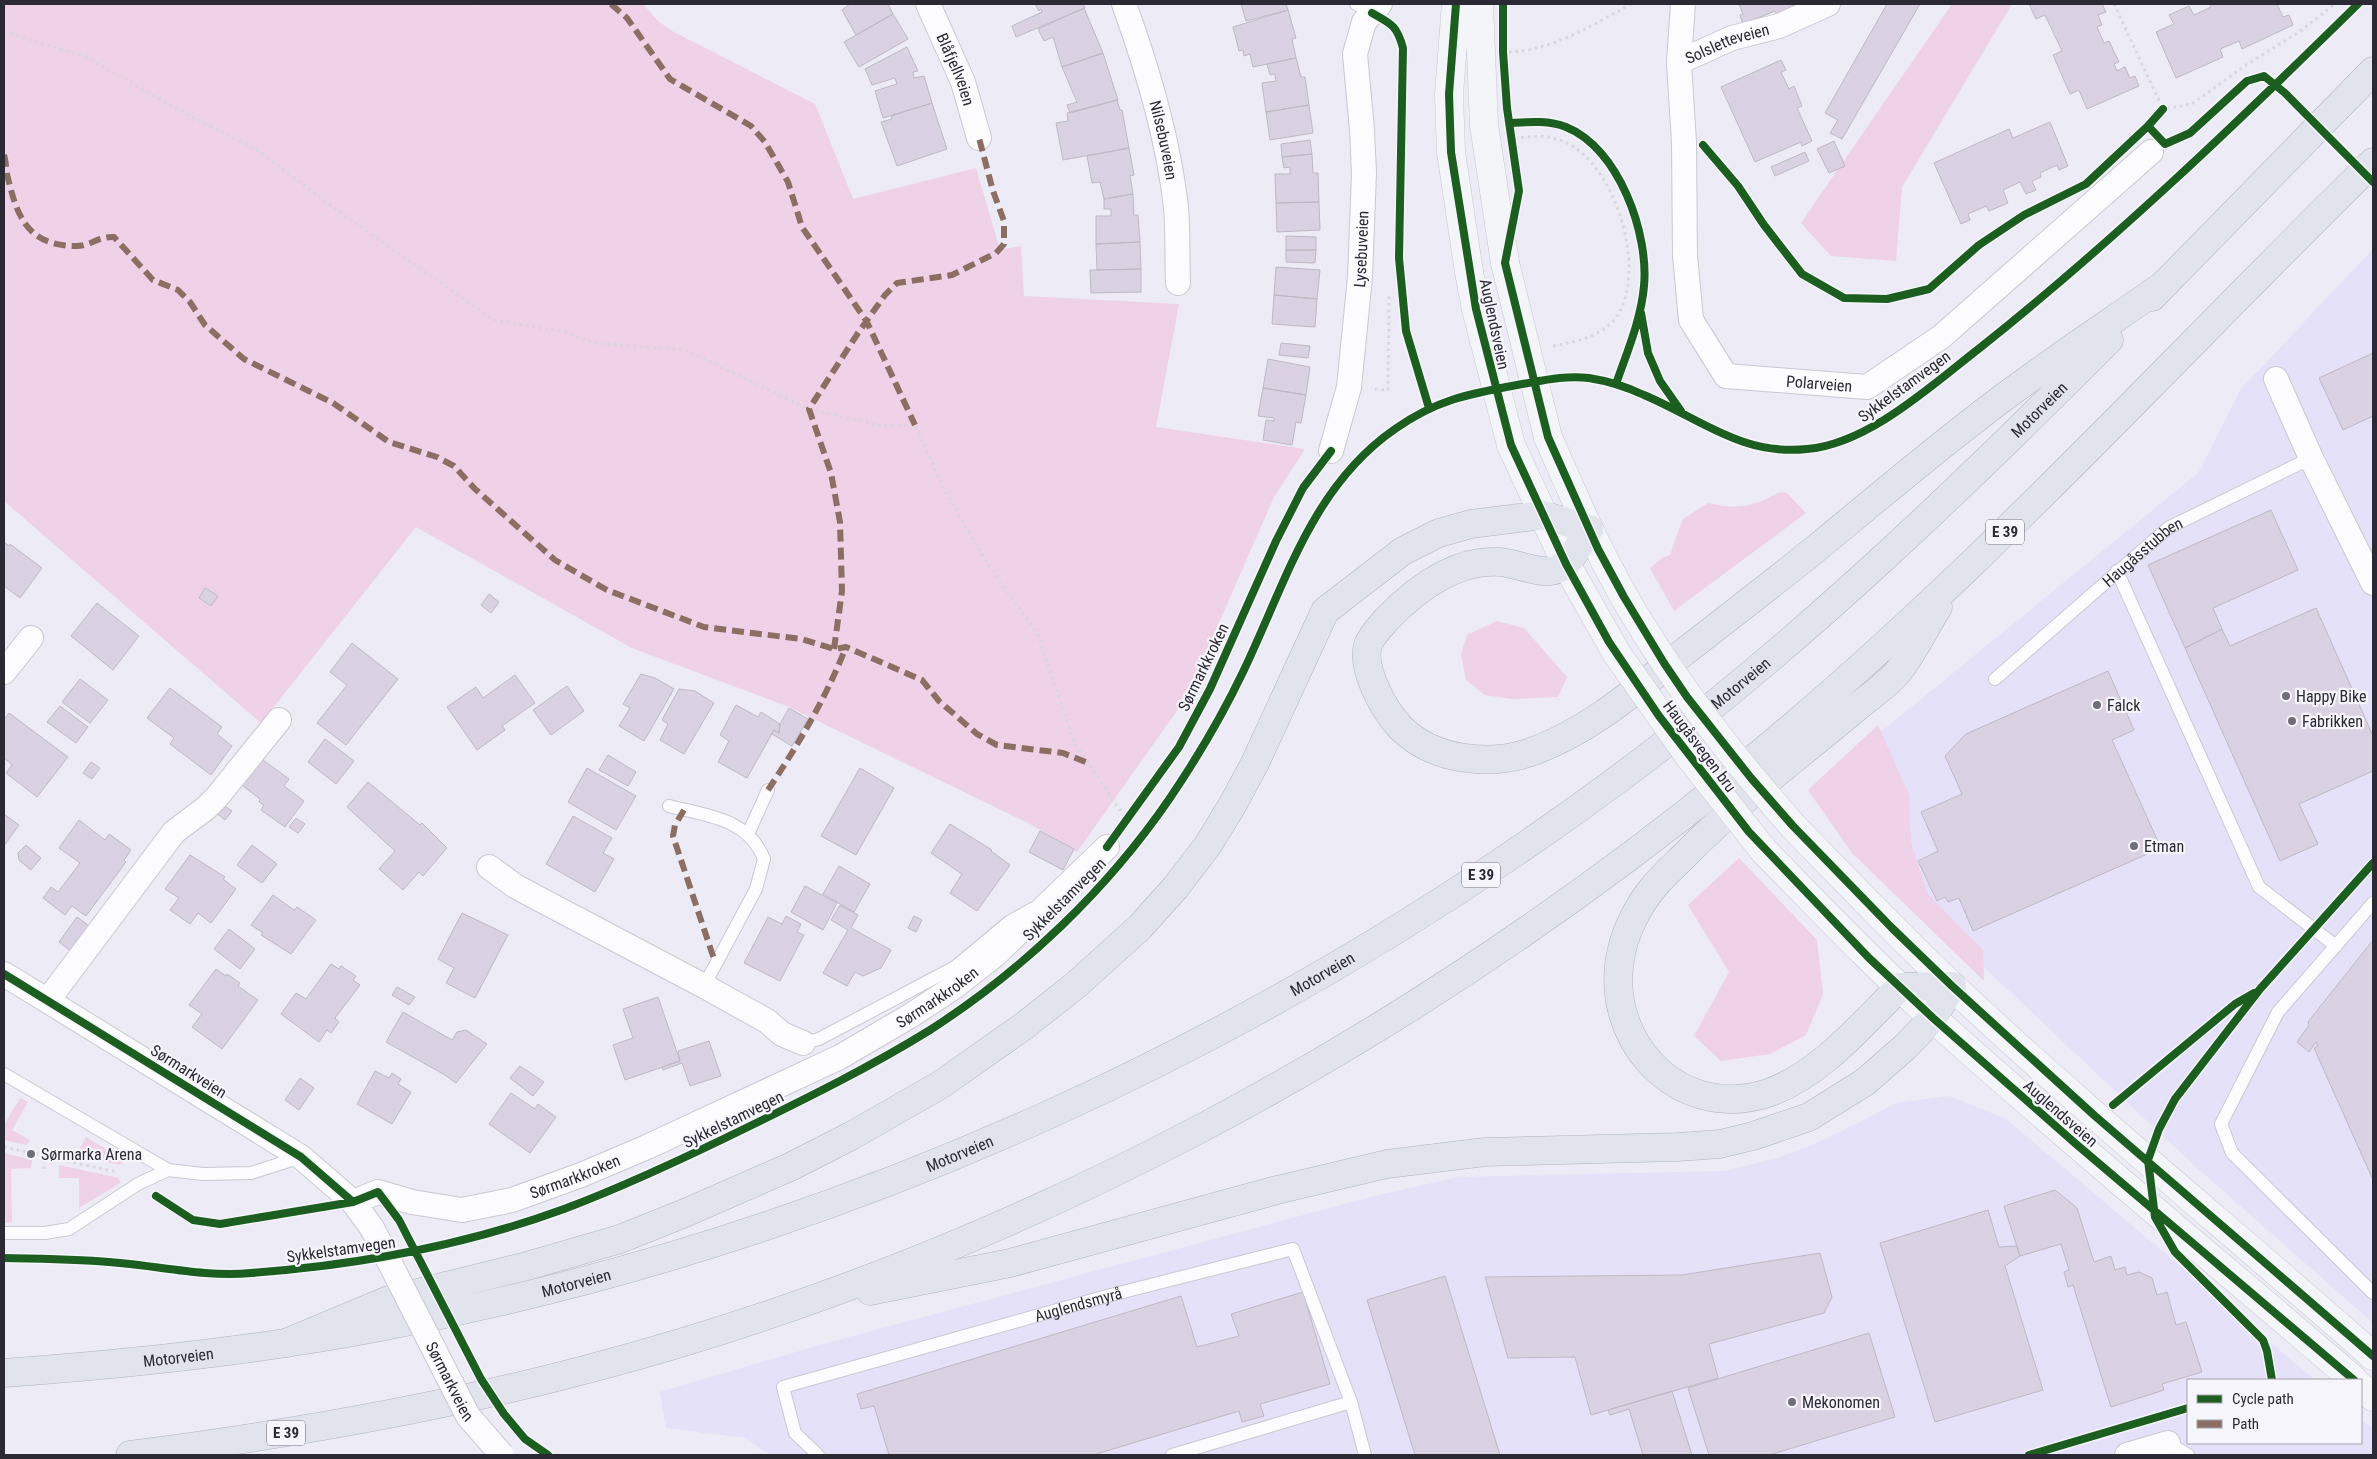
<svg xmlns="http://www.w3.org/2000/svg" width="2377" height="1459" font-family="'Roboto Condensed',sans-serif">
<rect width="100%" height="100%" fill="#ecebf6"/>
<!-- built -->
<path fill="#e4e1f8" d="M2373 249V1323L2195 1166 1953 938 1852 794 1855 753 2198 473 2241 389Z
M1949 1096 2006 1119 2315 1380H2188V1443H2361V1419L2373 1429V1455H770L745 1438 666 1428 660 1392 823 1344 1371 1197 1458 1177 1724 1171 1778 1158 1826 1139 1897 1103Z"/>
<!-- green -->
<path fill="#efd1e8" d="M4 4H473L475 6 477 4H643L658 21 672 31 815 104 853 199 976 168 1000 250 1021 246 1024 296 1179 304 1156 427 1305 449 1274 497 1186 698 1077 852 1032 825 787 706 632 648 416 527 261 723 4 501Z
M1952 4H2012L1902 187 1896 261 1831 256 1801 223Z
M1779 492 1787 493 1806 513 1674 611 1650 568 1662 558 1670 555 1683 519 1708 503C1736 510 1754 507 1779 492Z
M1497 621 1524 628 1567 677 1558 697 1512 699 1485 695 1466 680 1461 654 1467 635Z
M1878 725 1909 795 1911 842 1927 893 1983 950 1984 981 1852 853 1808 790Z
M1739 858 1817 940 1823 994 1806 1035 1770 1054 1721 1061 1694 1036 1729 972 1688 905Z
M20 1098 28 1102 12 1130 30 1140 27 1145 4 1140V1125Z
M86 1137 119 1157 122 1162 121 1165 76 1156Z
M4 1153 32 1160 31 1168 11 1169 12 1222 4 1223Z
M59 1165 119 1178 120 1183 79 1208V1178H59Z"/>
<!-- building -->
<path fill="#dad2e2" stroke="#bdbac3" d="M850 4H888L893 14 856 35 842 10Z
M1035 4H1083L1085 8 1016 37 1012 26 1042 12 1041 9 1039 11Z
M1241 4H1286L1288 10 1246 21Z
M1739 4H1800L1777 15 1775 11 1743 24 1740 15 1743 14Z
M1887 4H1920L1842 139 1830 133 1838 120 1825 113Z
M2029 4H2102L2106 12 2098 15 2102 25 2097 27 2104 43 2109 41 2119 62 2114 64 2117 71 2125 67 2130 78 2135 76 2139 86 2087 109 2079 90 2070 94 2053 55 2062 51 2045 15 2036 19Z
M2209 4H2277L2283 17 2289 15 2293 25 2242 49 2239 41 2220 49 2223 57 2176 78 2156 32 2174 24 2169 15 2189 6 2194 15 2211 7Z
M1084 8 1103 53 1062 67 1053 37 1044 41 1038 29Z
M1288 10 1296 38 1292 39 1296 58 1253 67 1250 54 1244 56 1243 50 1239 51 1233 27Z
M893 14 908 39 859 67 844 42Z
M907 47 918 71 913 72 914 78 924 76 932 103 883 118 875 91 897 84 895 78 872 85 865 69Z
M1103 53 1118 100 1070 113 1067 105 1077 102 1062 67Z
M1296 58 1301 77H1305L1309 105 1266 112 1262 83 1276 81 1275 74 1270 75 1267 64Z
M1781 60 1786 70 1781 72 1789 89 1794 86 1802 106 1797 108 1812 141 1802 146 1801 142 1755 162 1721 87Z
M1117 100 1120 110H1122L1129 148 1063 160 1056 123 1068 121 1067 113Z
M932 103 947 149 897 166 881 122 892 119 891 116Z
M1309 105 1313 133 1270 140 1266 112Z
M2050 122 2068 166 2059 170 2057 165 2040 173 2041 177 2032 181 2036 190 2026 194 2020 182 2003 190 2008 203 1989 211 1986 206 1968 214 1970 220 1961 224 1934 163 2009 129 2013 138Z
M1310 140 1312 154 1282 157 1281 144Z
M1834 141 1845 166 1829 173 1817 149Z
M1129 148 1134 175 1130 176 1133 194 1104 199 1100 182 1092 183 1087 156Z
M1805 152 1809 161 1775 176 1771 167Z
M1312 154 1313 173H1318L1319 202 1276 203 1275 174H1290V167L1284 168 1282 157Z
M1133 194 1134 215H1138L1140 242 1096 244V216H1111V209H1104V199Z
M1319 202 1320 230 1277 232 1276 203Z
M1286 236 1316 237V250H1286Z
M1140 242 1141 269 1097 270 1096 244Z
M1286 250H1316L1315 263 1286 262Z
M1276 267 1320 270 1317 299 1274 295Z
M1141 269V292L1091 293 1090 270Z
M1274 295 1317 299 1315 327 1272 324Z
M1281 343 1310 346 1308 358 1279 355Z
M2373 353V416L2343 430 2319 378Z
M1268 359 1310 367 1306 395 1263 388Z
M1263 388 1306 395 1301 423 1296 422 1292 445 1263 440 1266 420 1274 421V418L1258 416Z
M2271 510 2298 570 2213 608 2222 629 2185 648 2148 565Z
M4 542 9 546 10 544 42 568 20 598 4 586Z
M205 588 218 596 211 606 199 598Z
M489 594 499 602 491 613 481 605Z
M97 603 139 636 113 670 71 636Z
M2316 608 2373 736V771L2299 804 2318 844 2280 861 2185 648 2222 629 2230 646Z
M352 643 398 679 346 745 317 723 347 685 330 672Z
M2108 671 2134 730 2112 740 2161 848 1973 931 1959 898 1948 902 1945 897 1937 901 1918 861 1938 851 1921 812 1962 794 1945 756 1966 734Z
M641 674 655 678 674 689 644 741 619 726 630 708 623 704Z
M515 675 535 703 502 726 505 730 477 750 447 707 476 687 483 698Z
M80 679 108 700 90 723 62 702Z
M567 686 584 711 551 735 533 710Z
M170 688 222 727 217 734 232 746 211 775 170 744 174 738 147 718Z
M679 689 695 691 714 703 684 754 660 740 668 724 662 720Z
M736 705 758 717 761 712 780 724 779 733 774 730 747 778 718 762 729 741 720 735Z
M60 706 88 727 76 743 47 722Z
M789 708 808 719 792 746 772 734 774 730 779 733 780 724Z
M9 713 68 757 37 797 6 773 12 765 4 758V720Z
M325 739 354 761 336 784 308 762Z
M608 755 636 772 628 786 599 770Z
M259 757 289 779 284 786 304 801 285 827 261 810 264 805 259 802 260 799 239 783Z
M91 762 100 768 92 779 83 773Z
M587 768 636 796 616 830 568 802Z
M860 768 894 788 856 855 821 836Z
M368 782 420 825 422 823 447 848 423 876 419 872 403 890 379 869 395 851 347 807Z
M222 804 232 811 225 820 215 812Z
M4 814 19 825 4 846Z
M573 816 612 838 603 853 614 859 595 892 546 864Z
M296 818 305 824 298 833 289 827Z
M79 820 105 840 109 834 131 850 124 860 126 862 86 916 72 906 65 915 43 898 51 887 58 892 80 863 59 848Z
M950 824 992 850 991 851 1010 865 977 911 950 893 962 874 931 853Z
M1040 831 1074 849 1063 870 1029 852Z
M26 845 41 858 31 870 19 860 18 853Z
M252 845 277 864 262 883 237 865Z
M190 855 225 877 223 879 236 889 211 923 198 913 190 924 170 910 179 898 165 889Z
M839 866 870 884 854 912 823 894Z
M805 886 837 903 823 930 791 912Z
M273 895 294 910 297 907 316 920 291 954 261 935 263 933 251 925Z
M840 905 858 915 851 928 891 950 881 968 863 976 855 972 847 986 823 973 848 930 831 920Z
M462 913 508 935 475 998 446 983 454 968 438 959Z
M786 916 801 924 797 932 804 935 780 981 744 963 768 917 782 924Z
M914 916 922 920 916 932 908 928Z
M77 917 92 928 73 953 59 942Z
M229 929 255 949 240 969 214 949Z
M2373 940V1180L2314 1048 2318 1046 2316 1042 2309 1052 2297 1042 2309 1025 2308 1022Z
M331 964 339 969 341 966 356 976 353 980 360 985 335 1018 339 1022 331 1033 327 1030 319 1042 281 1014 296 993 306 999Z
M216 969 226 976 227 974 240 983 238 986 258 1000 222 1049 192 1027 202 1014 189 1005Z
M397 987 415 997 409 1005 392 995Z
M658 997 680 1061 625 1080 613 1045 633 1038 623 1009Z
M403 1012 452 1040 457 1032 466 1030 487 1044 456 1083 445 1075 386 1042Z
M709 1041 721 1076 690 1086 682 1063 663 1070 662 1067 680 1061 678 1051Z
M520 1066 544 1082 533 1096 510 1078Z
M375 1071 389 1078 392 1073 401 1079 398 1084 411 1092 392 1124 357 1104Z
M300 1078 314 1088 299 1110 285 1100Z
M511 1093 535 1109 538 1104 556 1117 530 1153 489 1124Z
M2055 1190 2077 1208 2094 1262 2111 1256 2115 1270 2125 1267 2127 1275 2139 1272 2152 1278 2157 1295 2167 1292 2176 1325 2186 1322 2202 1372 2162 1384 2164 1390 2111 1407 2073 1285 2068 1287 2064 1272 2069 1270 2061 1244 2020 1256 2004 1206Z
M1988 1210 1999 1247 2017 1246 2020 1256 2005 1266 2043 1390 1935 1422 1880 1243Z
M1820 1253 1832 1297 1824 1313 1709 1344 1718 1378 1591 1415 1575 1357 1508 1358 1485 1277 1682 1275Z
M1445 1276 1500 1455H1415L1367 1300Z
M1303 1292 1330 1384 1260 1404 1264 1416 1242 1422 1239 1411 1093 1455H889L874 1406 861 1409 857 1394 1181 1296 1197 1347 1239 1336 1231 1314Z
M1869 1333 1895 1417 1769 1455H1709L1688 1388Z
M1672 1391 1692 1455H1643L1629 1409 1610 1415 1608 1410Z"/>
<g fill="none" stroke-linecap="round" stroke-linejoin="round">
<defs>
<g id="lane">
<path d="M1356 4 1372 13"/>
<path d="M2117 571 2259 887 2336 946"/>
<path id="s1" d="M1995 679 2168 528 2311 458"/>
<path d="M669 806C707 816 748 818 764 859L756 889 704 986"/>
<path d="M748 834 768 790"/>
<path d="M2373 903 2278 1012 2221 1124 2232 1153 2373 1293"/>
<path d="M803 1043 819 1039 955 967 1009 922 1032 909"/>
<path d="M4 1074 168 1170 203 1174 251 1173 301 1157"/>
<path d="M4 1233H45L69 1229 138 1184 168 1170"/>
<path d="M2168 1443 2188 1455"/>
<path id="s2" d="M818 1455 795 1433 783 1387 1107 1296 1293 1249 1351 1402 1365 1455"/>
<path d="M1172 1455 1351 1402"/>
</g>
<g id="street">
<path id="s3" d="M928 4 963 82 979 138"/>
<path id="s4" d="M1124 4C1148 70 1168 137 1176 207 1178 232 1177 258 1178 283"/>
<path id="s5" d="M1683 4 1679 62 1732 38 1779 26 1828 4"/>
<path id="s6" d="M1679 62 1684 143 1685 255 1691 320 1726 376 1867 387 1941 337 2151 152"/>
<path d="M2276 379 2311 458 2373 583"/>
<path id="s7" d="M1331 451 1349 387 1360 277 1364 173 1362 130 1355 54 1364 22 1380 4"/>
<path d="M4 672 31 638"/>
<path d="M489 867 515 886 543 901 704 986 767 1021 782 1034 803 1043"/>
<path d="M4 974 301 1157 353 1202 372 1228"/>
<path d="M48 1000 174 832 206 808 217 797 279 720"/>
<path id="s8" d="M353 1202 378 1192 412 1202 462 1210 512 1200 581 1175 647 1147 840 1057 910 1016 954 987 996 954 1107 847"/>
<path d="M2127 1455 2168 1443"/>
</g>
<path id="secondary" d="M1456 4 1449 94 1451 152 1469 272
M1479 4 1484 125 1505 263
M1548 437C1577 504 1606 571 1646 633
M1511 445 1566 564 1617 654
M1793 826C1845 880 1897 934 1952 986 2088 1114 2233 1232 2373 1356
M1764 851C1820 908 1875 966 1934 1019 2071 1143 2214 1259 2354 1380
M2361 1387 2373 1397"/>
<g id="highway">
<path d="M2152 297 2373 71"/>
<path d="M1938 607C1925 628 1913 653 1898 672 1885 687 1865 700 1850 713 1795 759 1737 802 1687 853 1675 865 1662 876 1652 889 1639 905 1627 928 1622 949 1600 1037 1677 1123 1768 1093 1820 1075 1861 1025 1900 987L1952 986"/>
<path d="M870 1291 1010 1263 1277 1190 1387 1164 1485 1152 1678 1147 1720 1144 1753 1136 1809 1117 1865 1082 1905 1047 1933 1018 1952 986"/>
<path d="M286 1343 389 1300 527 1266 620 1239 685 1213 790 1167 851 1136 940 1085 1024 1026 1077 984 1140 927 1175 888 1208 845 1233 804 1255 763 1325 611 1403 551 1439 533 1471 524 1543 515 1589 529C1579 544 1570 568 1551 571 1537 573 1515 563 1500 562 1456 559 1416 589 1387 619 1381 626 1371 636 1368 645 1361 669 1384 710 1400 727 1432 760 1486 766 1528 753 1584 734 1630 695 1675 659 1723 622 1771 585 1818 547 1870 504 1921 461 1974 420 2035 372 2101 329 2165 284"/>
<path id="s9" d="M4 1373C128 1364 253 1351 375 1328 840 1241 1278 1039 1653 753 1816 628 1964 485 2109 340"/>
<path d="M130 1455C285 1435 438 1409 588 1369 1010 1258 1401 1046 1739 771 1967 586 2164 367 2373 162"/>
</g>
</defs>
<!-- lane casing -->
<use href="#lane" stroke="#cac8d2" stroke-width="14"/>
<!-- street casing -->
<use href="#street" stroke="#cac8d2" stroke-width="26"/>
<!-- secondary casing -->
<use href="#secondary" stroke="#cac8d2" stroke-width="29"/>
<!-- highway casing -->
<use href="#highway" stroke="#b2b4c2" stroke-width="29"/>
<!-- path -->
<path stroke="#d8d7dc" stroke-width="3" stroke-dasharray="2.5 4" stroke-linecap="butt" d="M2114 4 2163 109
M4 32 84 56 188 115 257 150 348 218 494 320 565 332 594 343 685 350 809 409 883 426 915 425 945 491 987 563 1037 633 1075 744 1127 820
M1509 52C1553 50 1593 25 1631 4
M2149 126 2163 109 2192 104 2246 65 2299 32 2335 4
M1515 138C1527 137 1541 135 1553 138 1613 150 1651 271 1615 319 1600 337 1575 342 1553 346
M1711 155 1738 186 1764 225 1802 274 1844 298 1887 299 1929 289 1979 245 2024 215 2052 201
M1375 389 1388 390 1389 294
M4 1147 117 1172
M44 1169V1143"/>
<!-- lane -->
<use href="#lane" stroke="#fcfcfe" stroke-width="12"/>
<!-- street -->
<use href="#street" stroke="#fcfcfe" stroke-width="24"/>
<!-- secondary -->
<use href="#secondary" stroke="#f4f5f9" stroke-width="28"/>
<!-- highway -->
<use href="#highway" stroke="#e1e3ed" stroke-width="28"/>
<defs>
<g id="street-bridge">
<path id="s10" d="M372 1228 468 1416 502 1455"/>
</g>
<path id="secondary-bridge" d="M1505 263 1548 437
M1469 272 1476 309 1511 445
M1646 633C1689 702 1739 765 1793 826
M1617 654 1689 756 1764 851"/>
</defs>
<!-- street-bridge casing -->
<use href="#street-bridge" stroke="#cac8d2" stroke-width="26" stroke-linecap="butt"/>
<!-- secondary-bridge casing -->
<use href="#secondary-bridge" stroke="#cac8d2" stroke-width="29" stroke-linecap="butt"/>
<!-- street-bridge -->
<use href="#street-bridge" stroke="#fcfcfe" stroke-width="24"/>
<!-- secondary-bridge -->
<use href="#secondary-bridge" stroke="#f4f5f9" stroke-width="28"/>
<!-- quiet -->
<path stroke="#8d6e63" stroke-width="6" stroke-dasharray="12 6" stroke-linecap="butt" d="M611 4 627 18 670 79 751 126 765 142 788 182 802 227 867 322 915 425
M4 155C6 161 6 168 7 174 17 217 27 246 77 246 89 246 100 236 114 237L153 280 178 290 190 302 205 325 244 359 333 403 389 442 437 457 454 466 475 489 555 560 607 590 704 627 801 639 834 649 846 647 922 680 939 701 977 734 997 745 1063 753 1088 763
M834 649 842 591 840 522 831 473 809 409 858 333 885 295 897 283 952 275 996 253 1004 244V221L993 191 979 138
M768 790C798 745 826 698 846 647
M684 810 675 825 673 836 715 962"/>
<defs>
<path id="cycleway" d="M1456 4 1449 94 1451 152 1476 309 1511 445 1566 564 1609 642 1659 716 1749 832 1869 958 1933 1018 2076 1144 2354 1380
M1503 4V52L1507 108 1519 191 1505 263 1548 437 1598 549 1624 597 1664 663 1687 697 1751 778 1793 826 1892 928 1952 986 2095 1116 2373 1356
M1372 13C1392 24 1397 26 1403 48L1399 258 1406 331 1429 408
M1510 123C1528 122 1548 120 1566 127 1619 148 1649 234 1644 286 1641 320 1627 352 1616 384
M2148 126 2165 144 2190 133 2247 81 2264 76 2285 93 2373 182
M1703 145 1738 186 1764 225 1802 274 1844 298 1887 299 1929 289 1979 245 2024 215 2086 184 2148 126 2163 109
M1641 313 1648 353 1660 381 1681 411
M1107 847 1179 747 1210 689 1276 541 1303 488 1331 451
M4 974 301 1157 353 1202
M2113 1105 2235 1004 2254 993
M156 1196 193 1220 220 1224 353 1202 378 1192 399 1220 481 1379 504 1414 525 1439 548 1455
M4 1258C43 1259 81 1259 120 1263 164 1267 206 1277 251 1273 358 1265 463 1246 564 1209 628 1185 689 1156 750 1126 811 1096 872 1066 930 1030 1023 970 1107 890 1170 798 1197 758 1222 716 1243 672 1285 585 1311 487 1395 429 1436 400 1468 394 1517 385 1541 381 1564 375 1589 378 1608 381 1627 387 1644 395 1701 419 1742 456 1807 449 1869 444 1933 384 1981 347 2114 241 2237 123 2358 4
M2272 1380 2267 1351 2263 1340 2175 1252 2155 1217 2148 1160 2159 1129 2175 1099 2260 989 2373 863
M2029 1455 2188 1408"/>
</defs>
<!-- cycleway casing -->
<use href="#cycleway" stroke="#f6f5fb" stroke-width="11"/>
<!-- cycleway -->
<use href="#cycleway" stroke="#1b5e20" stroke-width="8"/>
</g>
<!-- markers -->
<g fill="#6f6d77" stroke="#f6f5fb" stroke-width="2">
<circle cx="2286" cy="696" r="5"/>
<circle cx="2097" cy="705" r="5"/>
<circle cx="2292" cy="721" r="5"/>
<circle cx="2134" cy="846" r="5"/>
<circle cx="31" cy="1154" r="5"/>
<circle cx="1792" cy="1402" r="5"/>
</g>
<g text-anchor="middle" stroke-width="4.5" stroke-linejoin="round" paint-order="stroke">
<!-- shield labels -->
<g fill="#f6f5fb" stroke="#68666f" stroke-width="1">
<rect x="1986" y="519.5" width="38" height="25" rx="4"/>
<rect x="1462" y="862.5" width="38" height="25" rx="4"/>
<rect x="267" y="1420.5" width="38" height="25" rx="4"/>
</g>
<g font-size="15" font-weight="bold" fill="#2b2933">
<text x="2005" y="537">E 39</text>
<text x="1481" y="880">E 39</text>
<text x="286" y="1438">E 39</text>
</g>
<!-- street labels -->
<g font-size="16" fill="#2b2933" stroke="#f6f5fb">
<text dy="6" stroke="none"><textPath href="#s5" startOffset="110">Solsletteveien</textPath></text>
<text dy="6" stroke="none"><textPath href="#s3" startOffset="71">Blåfjellveien</textPath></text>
<text dy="6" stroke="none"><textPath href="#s4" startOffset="142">Nilsebuveien</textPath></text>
<text dy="6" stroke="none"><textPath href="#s7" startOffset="205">Lysebuveien</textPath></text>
<text transform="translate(1495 324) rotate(78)" y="6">Auglendsveien</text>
<text dy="6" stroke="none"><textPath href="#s6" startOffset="418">Polarveien</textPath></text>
<text transform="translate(1904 386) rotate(-36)" y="6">Sykkelstamvegen</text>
<text dy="6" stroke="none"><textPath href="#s9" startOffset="2305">Motorveien</textPath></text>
<text dy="6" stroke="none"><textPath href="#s1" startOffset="195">Haugåsstubben</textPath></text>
<text transform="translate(1203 667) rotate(-64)" y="6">Sørmarkkroken</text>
<text dy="6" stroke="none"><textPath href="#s9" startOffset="1900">Motorveien</textPath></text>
<text transform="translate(1700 746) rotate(53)" y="6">Haugåsvegen bru</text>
<text transform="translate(1064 899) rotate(-45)" y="6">Sykkelstamvegen</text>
<text dy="6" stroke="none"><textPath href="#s9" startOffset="1390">Motorveien</textPath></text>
<text dy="6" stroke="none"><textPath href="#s8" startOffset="636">Sørmarkkroken</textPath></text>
<text transform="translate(189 1071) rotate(32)" y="6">Sørmarkveien</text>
<text transform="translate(2061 1113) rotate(41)" y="6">Auglendsveien</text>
<text transform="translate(733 1119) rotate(-26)" y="6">Sykkelstamvegen</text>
<text dy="6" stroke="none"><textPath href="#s9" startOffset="985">Motorveien</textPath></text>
<text dy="6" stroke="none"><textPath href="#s8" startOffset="231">Sørmarkkroken</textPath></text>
<text transform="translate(341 1249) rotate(-8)" y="6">Sykkelstamvegen</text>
<text dy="6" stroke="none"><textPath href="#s9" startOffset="580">Motorveien</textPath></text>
<text dy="6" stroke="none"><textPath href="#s2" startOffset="386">Auglendsmyrå</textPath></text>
<text dy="6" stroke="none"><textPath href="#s9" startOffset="175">Motorveien</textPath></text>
<text dy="6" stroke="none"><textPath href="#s10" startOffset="172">Sørmarkveien</textPath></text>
</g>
<!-- poi labels -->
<g font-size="16" fill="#2b2933" stroke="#f6f5fb" text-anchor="start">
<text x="2296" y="702">Happy Bike</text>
<text x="2107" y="711">Falck</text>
<text x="2302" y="727">Fabrikken</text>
<text x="2144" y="852">Etman</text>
<text x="41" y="1160">Sørmarka Arena</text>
<text x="1802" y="1408">Mekonomen</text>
</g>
</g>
<!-- border -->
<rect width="2377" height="1459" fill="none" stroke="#2b2933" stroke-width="10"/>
<!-- legend -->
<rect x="2187" y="1379" width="175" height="65" fill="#f6f5fb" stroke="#a5a3ab"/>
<rect x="2197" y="1395" width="25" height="8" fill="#1b5e20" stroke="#a5a3ab"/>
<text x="2232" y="1404" font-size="15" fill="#2b2933">Cycle path</text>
<rect x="2197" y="1420" width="25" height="8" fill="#8d6e63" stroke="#a5a3ab"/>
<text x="2232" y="1429" font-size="15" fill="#2b2933">Path</text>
</svg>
